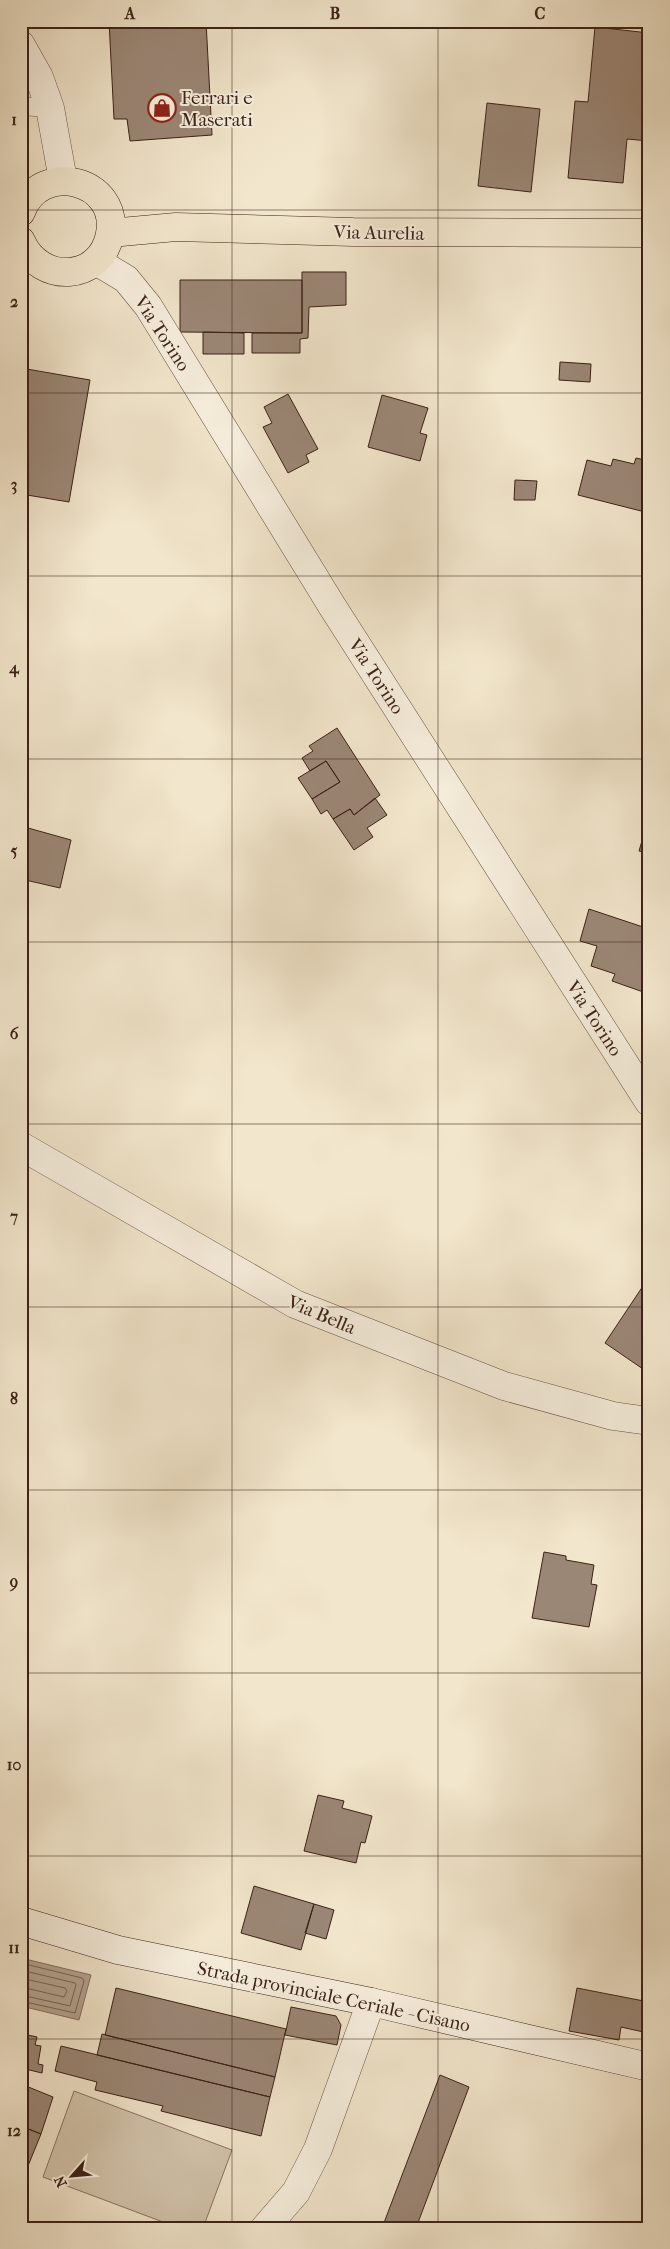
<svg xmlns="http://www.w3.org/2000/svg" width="670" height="2249" font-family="'IM FELL French Canon',serif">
<rect width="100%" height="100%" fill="#f2e6cc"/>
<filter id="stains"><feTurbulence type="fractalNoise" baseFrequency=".004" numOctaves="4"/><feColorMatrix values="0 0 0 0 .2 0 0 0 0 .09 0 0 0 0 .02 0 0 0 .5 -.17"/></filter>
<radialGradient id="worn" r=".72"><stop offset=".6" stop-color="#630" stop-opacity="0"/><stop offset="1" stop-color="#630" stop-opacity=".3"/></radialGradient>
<!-- green -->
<path fill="#d3c5ad" stroke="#887362" d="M74 2091 232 2150 203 2228H179L43 2177Z"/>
<!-- water -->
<path fill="#b4a38f" stroke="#846f5f" d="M21 1958 91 1975 79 2020 21 2006Z"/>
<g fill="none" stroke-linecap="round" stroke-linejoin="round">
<!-- shore -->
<path stroke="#786254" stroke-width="1" d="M21 1963 82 1978 84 1981 75 2013 21 2001
M21 1970 75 1983 76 1985 70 2006 21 1995
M21 1978 65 1988 67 1991 64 1997 21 1987"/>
</g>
<!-- building -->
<path fill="#9b8776" stroke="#3c2118" d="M109 21H206L212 135 130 141 127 119H114Z
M595 27 649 33V141L627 139 623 183 568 178 575 101 588 102Z
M487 103 540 109 531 192 478 186Z
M302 272H346V305L309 307 308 338 300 339V353H252V333H302Z
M180 280H302V333L180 332Z
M203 332 244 333V354H203Z
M560 362 591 364 590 382 559 380Z
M21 368 90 380 69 502 21 494Z
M288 394 318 449 306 455 309 462 288 473 263 427 272 423 264 407Z
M382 395 428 408 420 433 427 435 420 461 368 447Z
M636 458 649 461V513L578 495 587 460 611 466 613 459 634 464Z
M515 480 537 481 535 500H514Z
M337 728 380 795 354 815 350 809 333 819 327 810 321 814 312 799 340 782 326 761 310 771 302 758 313 751 309 746Z
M326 761 340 782 312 799 298 778Z
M375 798 387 815 367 828 373 837 354 850 333 819 350 809 354 815Z
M649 819V836L644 834Z
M21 826 71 840 60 888 21 879Z
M644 834 649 836V853L639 851Z
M589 909 649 929V994L612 981 615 974 591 966 597 946 580 941Z
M649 1277V1295L641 1289Z
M641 1289 649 1295V1360L643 1369 605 1343Z
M544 1552 566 1556V1560L594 1565 591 1584 597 1585 589 1627 532 1618Z
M318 1795 344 1801 342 1808 372 1816 365 1843 361 1842 356 1863 304 1851Z
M254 1886 314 1904 301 1950 241 1933Z
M314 1904 334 1910 326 1939 305 1933Z
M116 1988 286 2029 275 2077 105 2035Z
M577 1988 649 2002 648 2033 621 2027 619 2040 569 2031Z
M291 2007 336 2016 341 2025 337 2045 285 2035Z
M23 2034 37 2037 35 2045 41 2046 38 2064 43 2065 42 2073 21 2068Z
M102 2034 275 2077 270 2097 97 2055Z
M61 2046 270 2097 261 2136 161 2111 163 2106 95 2090 97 2082 55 2071Z
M440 2075 469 2087 416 2228H382Z
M21 2084 53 2097 41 2134 21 2126Z
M21 2126 41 2134 21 2183Z"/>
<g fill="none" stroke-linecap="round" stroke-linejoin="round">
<defs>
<path id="service" d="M21 106 50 108"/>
<path id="minor" d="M21 45 39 77 50 108 63 180
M96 261 126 279 148 306 332 606 649 1102
M21 1146 295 1304 504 1386 613 1416 649 1421
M265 2228 296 2192 318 2149 371 2002"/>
<path id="secondary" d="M21 1921 118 1950 371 2002 649 2067"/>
<path id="primary" d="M21 212C40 159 120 180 110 234 101 282 40 285 21 241
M110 233 176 227 353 232 649 233"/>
</defs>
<!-- service casing -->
<use href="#service" stroke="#6a5245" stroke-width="19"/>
<!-- minor casing -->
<use href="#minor" stroke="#6a5245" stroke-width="29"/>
<!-- secondary casing -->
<use href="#secondary" stroke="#3c2118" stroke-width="29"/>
<!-- primary casing -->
<use href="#primary" stroke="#3c2118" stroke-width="29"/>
<!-- service -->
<use href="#service" stroke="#f7efde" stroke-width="18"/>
<!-- minor -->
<use href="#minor" stroke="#f7efde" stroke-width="28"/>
<!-- secondary -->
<use href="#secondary" stroke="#f7efde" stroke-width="28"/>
<!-- primary -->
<use href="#primary" stroke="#f2e6cc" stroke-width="28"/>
</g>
<!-- grid -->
<path fill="none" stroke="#3c2118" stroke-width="1" stroke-opacity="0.55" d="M232 21V2228M438 21V2228M21 210H649M21 393H649M21 576H649M21 759H649M21 942H649M21 1124H649M21 1307H649M21 1490H649M21 1673H649M21 1856H649M21 2039H649"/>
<!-- icons -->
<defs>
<symbol id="shop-ring" viewBox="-11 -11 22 22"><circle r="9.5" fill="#f7efde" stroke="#8f2418" stroke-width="1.5"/><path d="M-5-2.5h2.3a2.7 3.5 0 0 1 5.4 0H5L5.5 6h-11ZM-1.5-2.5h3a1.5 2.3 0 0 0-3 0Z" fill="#8f2418"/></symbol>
</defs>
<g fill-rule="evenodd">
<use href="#shop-ring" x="146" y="92" width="32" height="32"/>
</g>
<g text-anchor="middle" stroke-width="4" stroke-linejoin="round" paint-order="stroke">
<!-- poi labels -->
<g font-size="19" fill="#3c2118" stroke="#f7efde" text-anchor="start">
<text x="181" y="104">Ferrari e<tspan x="181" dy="22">Maserati</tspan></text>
</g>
<!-- street labels -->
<g font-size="19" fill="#3c2118" stroke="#f7efde">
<text transform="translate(379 232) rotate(1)" y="7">Via Aurelia</text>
<text transform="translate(163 333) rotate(57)" y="7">Via Torino</text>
<text transform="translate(377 676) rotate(57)" y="7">Via Torino</text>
<text transform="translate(595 1018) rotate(57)" y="7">Via Torino</text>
<text transform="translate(322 1314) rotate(23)" y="7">Via Bella</text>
<text transform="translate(334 1996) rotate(12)" y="7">Strada provinciale Ceriale - Cisano</text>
</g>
</g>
<!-- margin -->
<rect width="670" height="2249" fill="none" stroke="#f2e6cc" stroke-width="55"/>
<!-- north arrow -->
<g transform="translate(72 2176) rotate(243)" stroke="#f7efde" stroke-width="4" paint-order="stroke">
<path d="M0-4L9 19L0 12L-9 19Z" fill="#3c2118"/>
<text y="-8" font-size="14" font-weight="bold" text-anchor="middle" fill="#3c2118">N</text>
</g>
<rect x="28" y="28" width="614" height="2194" fill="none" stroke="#3c2118" stroke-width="2"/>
<g font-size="16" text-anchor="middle" font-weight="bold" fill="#3c2118">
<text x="130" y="19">A</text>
<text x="335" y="19">B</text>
<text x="540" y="19">C</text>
<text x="14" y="125">1</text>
<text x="14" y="307">2</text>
<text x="14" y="490">3</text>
<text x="14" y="673">4</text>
<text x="14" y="856">5</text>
<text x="14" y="1039">6</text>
<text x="14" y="1222">7</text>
<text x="14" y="1404">8</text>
<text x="14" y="1587">9</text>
<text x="14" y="1770">10</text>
<text x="14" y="1953">11</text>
<text x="14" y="2136">12</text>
</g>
<rect width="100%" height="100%" filter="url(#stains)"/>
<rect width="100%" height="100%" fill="url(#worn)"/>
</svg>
